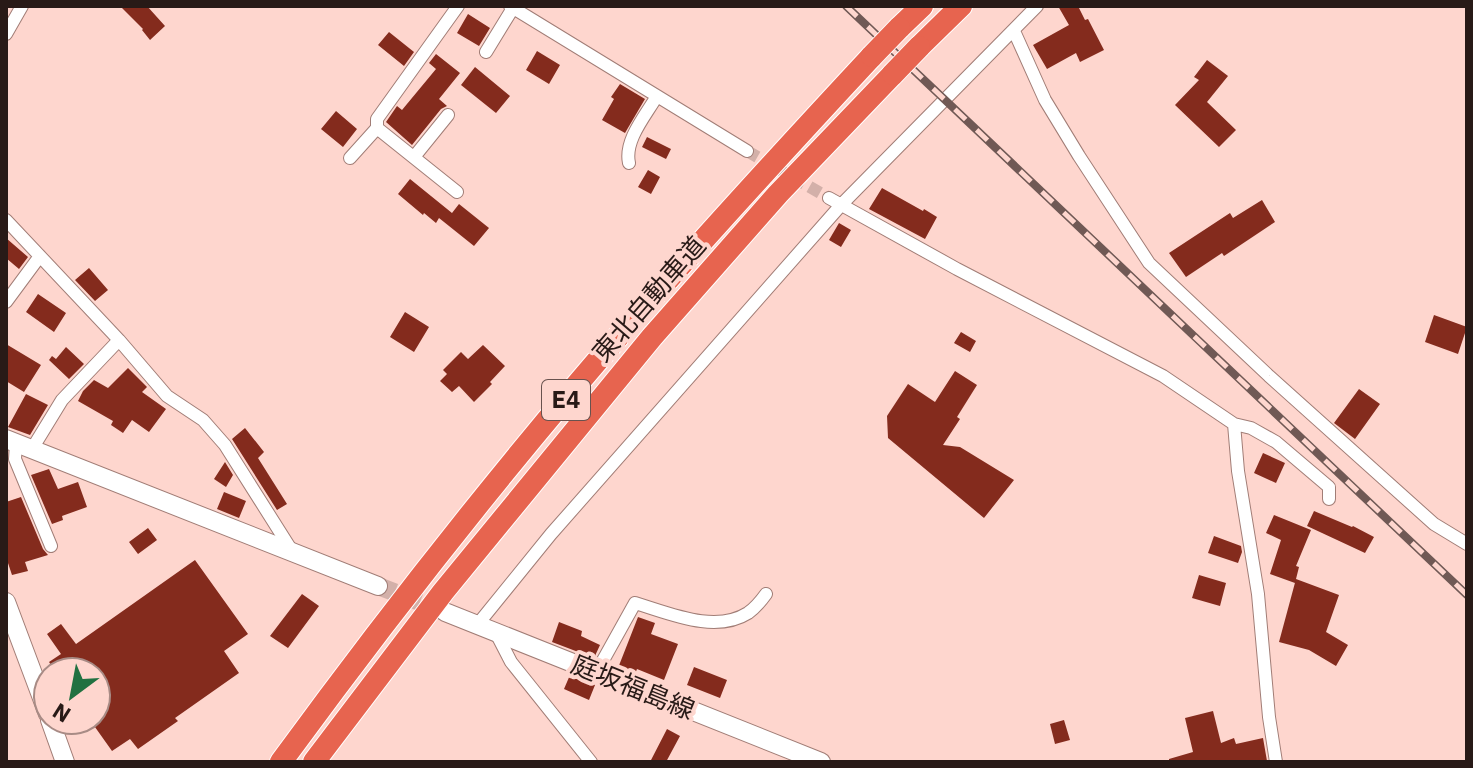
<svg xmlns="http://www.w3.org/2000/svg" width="1473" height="768" font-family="'IBM Plex Sans','Noto Sans JP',sans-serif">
<rect width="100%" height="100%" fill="#fed6ce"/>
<!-- building -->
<path fill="#842b1d" d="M120 6H147L165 26 150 40 142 30 143 29Z
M1058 6H1078L1085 20 1088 19 1104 50 1080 62 1076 53 1047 69 1033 45 1069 25Z
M468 14 490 28 479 46 457 33Z
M389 32 414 52 404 66 378 45Z
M537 51 560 65 549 84 526 70Z
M436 54 460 73 439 99 447 106 441 109 412 145 386 122 397 106 402 110 436 69 429 63Z
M1207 60 1228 76 1207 102 1236 130 1219 147 1175 105 1199 80 1194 77Z
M475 67 510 96 496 113 461 85Z
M620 84 645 99 625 133 602 120 614 99 611 97Z
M336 111 357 129 343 147 321 129Z
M647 137 671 149 666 159 642 147Z
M648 170 660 177 651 194 638 187Z
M410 179 452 213 459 204 489 228 474 246 439 218 436 223 424 213 423 215 398 194Z
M882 188 923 211 924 209 937 217 925 239 869 209Z
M1262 200 1275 222 1224 256 1222 253 1186 277 1169 253 1230 213 1233 218Z
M839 223 851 230 841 247 829 240Z
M6 238 28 257 19 269 6 258Z
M89 268 108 290 95 301 75 280Z
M38 294 66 313 54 332 26 312Z
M405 312 429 327 414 352 390 337Z
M1434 315 1467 327 1458 354 1425 342Z
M961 332 976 341 970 352 954 343Z
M6 344 41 365 24 392 6 381Z
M483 345 505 366 490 382 492 384 474 402 459 386 452 392 440 381 447 374 443 370 461 352 468 359Z
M66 347 84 364 69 379 49 360 52 356 56 359Z
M128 368 147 387 142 392 166 409 149 432 132 420 123 433 111 425 113 421 78 401 83 391 94 380 108 388Z
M955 371 977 385 957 417 960 419 943 445 960 447 1014 480 984 518 888 438 887 416 908 384 935 402Z
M1359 389 1380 404 1355 439 1334 423Z
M26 394 48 405 30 435 8 427Z
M245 428 264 452 258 458 287 504 277 510 232 439Z
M1263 453 1285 463 1276 483 1254 473Z
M225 462 233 475 226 487 214 479Z
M49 469 58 489 78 482 87 507 62 516 63 520 52 524 31 475Z
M224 492 246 501 239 518 217 509Z
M21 497 43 549 48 555 25 562 28 571 12 575 6 557V502Z
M1314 511 1352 527 1353 526 1374 537 1365 553 1307 526Z
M1274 515 1311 530 1296 566 1299 567 1295 583 1270 574 1281 540 1266 533Z
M148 528 157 540 138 554 129 542Z
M1214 536 1241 546 1242 552 1238 563 1208 553Z
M195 560 248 634 224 651 239 673 175 718 178 721 138 749 130 739 112 751 90 720H96V672H56L49 662 61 654 47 634 61 624 76 644Z
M1199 575 1226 583 1220 606 1192 598Z
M1296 579 1339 595 1326 632 1348 645 1336 666 1309 650 1279 642Z
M302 594 319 606 288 648 270 636Z
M638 617 655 623 651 634 678 644 664 680 637 669 635 674 618 668Z
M559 622 582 631 581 636 600 645 594 658 552 642Z
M694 667 727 680 720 698 687 685Z
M570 675 595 685 589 700 564 689Z
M1213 711 1221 743 1234 738 1236 744 1263 738 1267 761 1169 762V759L1193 752 1185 718Z
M1064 720 1070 740 1055 744 1050 724Z
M667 729 680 736 666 762H650Z"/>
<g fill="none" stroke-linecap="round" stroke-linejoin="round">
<!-- street-tunnel -->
<path stroke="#d3b0a9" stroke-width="12" stroke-dasharray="12 6" stroke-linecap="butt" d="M747 151 829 198"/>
<!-- secondary-tunnel -->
<path stroke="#d3b0a9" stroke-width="18" stroke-dasharray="18 9" stroke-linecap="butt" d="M378 586 443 611"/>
<defs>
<path id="street" d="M510 6 747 151
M1014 31 1045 100 1079 156 1149 263 1269 376 1434 524 1467 544
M6 34 22 6
M486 52 513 8
M377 128 457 192
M414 157 448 115
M350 158 377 128V119L458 6
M629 163C624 140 646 115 657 96
M829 198 957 269 1163 376 1234 424 1251 428 1276 442 1329 487V499
M6 220 119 340 167 396 203 420 225 445 292 551
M6 302 40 256
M1234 424 1238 471 1258 594 1269 717 1276 762
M16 443 15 459 51 546
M32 449 62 400 119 340
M478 624 551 534 841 205 1037 6
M495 631 511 662 591 762
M596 673 635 603C669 613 715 634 748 613 755 608 761 601 766 594"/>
<path id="secondary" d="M6 439 378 586
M6 602 48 714
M445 612 821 762
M50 720 65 762"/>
<path id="highway" d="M899 28 922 6
M919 47 961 6
M281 762C393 609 511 459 636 316 713 228 792 142 872 56
M314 762 443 592 652 337 778 194 893 74"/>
</defs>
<!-- street casing -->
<use href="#street" stroke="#a17d76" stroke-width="14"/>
<!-- secondary casing -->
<use href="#secondary" stroke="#a17d76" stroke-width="20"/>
<!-- highway casing -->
<use href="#highway" stroke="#fff" stroke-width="24"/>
<!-- street -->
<use href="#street" stroke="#fff" stroke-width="12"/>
<!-- secondary -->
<use href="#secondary" stroke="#fff" stroke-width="18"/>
<!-- highway -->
<use href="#highway" stroke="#e7644f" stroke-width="22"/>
<defs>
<path id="rail" d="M846 6 1467 595"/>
</defs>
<!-- rail casing -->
<use href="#rail" stroke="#705955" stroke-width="8"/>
<!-- rail -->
<use href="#rail" stroke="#fed6ce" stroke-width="5" stroke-dasharray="15" stroke-linecap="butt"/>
<defs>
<path id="highway-bridge" d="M872 56 899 28
M893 74 919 47"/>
</defs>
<!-- highway-bridge casing -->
<use href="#highway-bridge" stroke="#fff" stroke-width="24" stroke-linecap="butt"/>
<!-- highway-bridge -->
<use href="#highway-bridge" stroke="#e7644f" stroke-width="22"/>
</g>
<g text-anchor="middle" stroke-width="8" stroke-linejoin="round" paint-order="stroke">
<!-- shield labels -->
<rect fill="#fed6ce" stroke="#68524e" stroke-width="2" x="542" y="380" width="48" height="40" rx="6"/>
<g font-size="24" font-weight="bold" fill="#281a17">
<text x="566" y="408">E4</text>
</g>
<!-- street labels -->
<g font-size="26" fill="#281a17" stroke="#fed6ce">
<text transform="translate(649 299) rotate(-49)" y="9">東北自動車道</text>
<text transform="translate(633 687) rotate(22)" y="9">庭坂福島線</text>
</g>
</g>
<!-- border -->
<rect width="1473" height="768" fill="none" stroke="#281a17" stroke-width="16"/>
<!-- north arrow -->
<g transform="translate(72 696) rotate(212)"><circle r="38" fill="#fed6ce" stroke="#a88b85" stroke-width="2"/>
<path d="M0-6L14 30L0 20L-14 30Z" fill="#217141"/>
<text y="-12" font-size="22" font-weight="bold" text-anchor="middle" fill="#281a17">N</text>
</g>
</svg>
